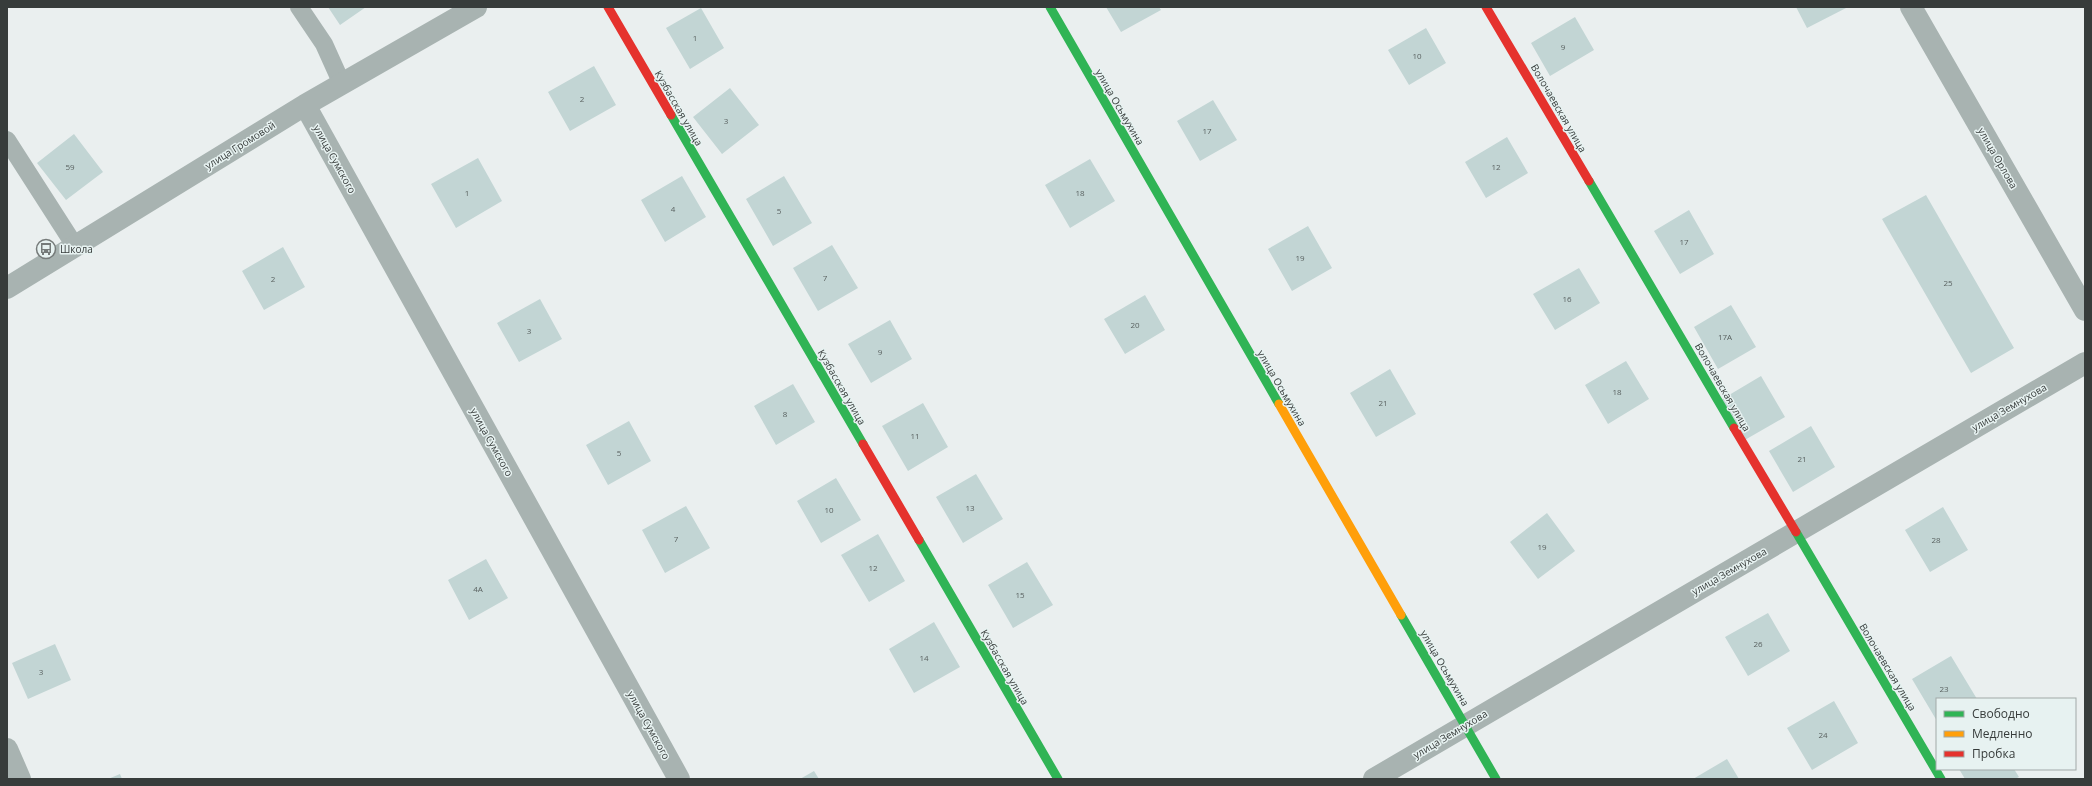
<svg xmlns="http://www.w3.org/2000/svg" width="2092" height="786" font-family="'Open Sans',sans-serif">
<rect width="100%" height="100%" fill="#eaefef"/>
<!-- building -->
<path fill="#c2d5d4" d="M328 7H366L340 25Z
M1106 7H1159L1161 10 1121 32Z
M1796 7H1848L1807 28Z
M701 8 724 48 690 69 666 28Z
M1575 17 1594 50 1550 76 1531 43Z
M1426 28 1446 63 1409 85 1388 50Z
M594 66 616 105 570 131 548 92Z
M730 88 759 125 722 154 693 117Z
M1213 100 1237 140 1200 161 1177 121Z
M74 134 103 172 66 200 37 163Z
M1507 137 1528 173 1486 198 1465 162Z
M478 158 502 201 456 228 431 184Z
M1090 159 1115 201 1070 228 1045 185Z
M682 176 706 217 665 242 641 200Z
M784 176 812 223 773 246 746 199Z
M1926 195 2014 348 1971 373 1882 219Z
M1689 210 1714 254 1680 274 1654 231Z
M1308 226 1332 268 1292 291 1268 249Z
M832 245 858 288 818 311 793 268Z
M283 247 305 287 264 310 242 271Z
M1579 268 1600 303 1555 330 1533 294Z
M1145 295 1165 330 1125 354 1104 319Z
M540 299 562 339 519 362 497 323Z
M1731 305 1756 347 1718 369 1694 327Z
M890 320 912 359 871 383 848 344Z
M1626 361 1649 399 1608 424 1585 385Z
M1390 369 1416 414 1376 437 1350 393Z
M1761 376 1785 417 1743 441 1719 401Z
M793 384 815 422 776 445 754 406Z
M923 403 948 447 908 471 882 426Z
M629 421 651 461 608 485 586 445Z
M1811 426 1835 467 1793 492 1769 451Z
M976 474 1003 519 963 543 936 497Z
M836 478 861 520 821 543 797 501Z
M686 506 710 548 665 573 642 530Z
M1943 507 1968 550 1930 572 1905 530Z
M1547 513 1575 551 1538 579 1510 542Z
M878 534 905 581 869 602 841 555Z
M486 559 508 598 469 620 448 580Z
M1027 562 1053 605 1013 628 988 585Z
M1768 613 1790 651 1748 676 1725 637Z
M934 622 960 667 914 693 889 649Z
M55 644 71 680 28 699 12 663Z
M1951 656 1977 699H1937V721L1912 679Z
M1834 701 1858 743 1812 770 1787 728Z
M1727 759 1739 779H1693Z
M1959 769H2014L2019 777 2015 779H1965Z
M814 771 819 779H800Z
M120 774 122 779H108Z"/>
<g fill="none" stroke-linecap="round" stroke-linejoin="round">
<!-- lane -->
<path stroke="#a8b3b1" stroke-width="18" d="M299 7 324 44 342 84
M7 140 75 246"/>
<!-- street -->
<path stroke="#a8b3b1" stroke-width="22" d="M1911 7 2085 310
M305 105 679 779
M7 288 305 105 476 7
M7 749 20 779
M1374 779 2085 363"/>
<!-- fast -->
<path stroke="#30b455" stroke-width="9" d="M1050 7 1279 404
M671 115 863 444
M1589 181 1734 428
M1796 532 1941 779
M919 540 1058 779
M1401 615 1496 779"/>
<!-- slow -->
<path stroke="#ff9f0a" stroke-width="9" d="M1279 404 1401 615"/>
<!-- jam -->
<path stroke="#e5322d" stroke-width="9" d="M608 7 671 115
M1486 7 1589 181
M1734 428 1796 532
M863 444 919 540"/>
</g>
<!-- icons -->
<defs>
<symbol id="bus-ring" viewBox="-11 -11 22 22"><circle r="9.5" fill="#e7f2f1" stroke="#767b7a" stroke-width="1.5"/><path d="M-5-6H5V4H4V6H2V4H-2V6H-4V4H-5ZM-3.5-4V0h7V-4ZM-3.5 1.2v1.5H-2V1.2ZM2 1.2v1.5H3.5V1.2Z" fill="#767b7a"/></symbol>
</defs>
<g fill-rule="evenodd">
<use href="#bus-ring" x="35" y="238" width="22" height="22"/>
</g>
<g text-anchor="middle" stroke-width="3" stroke-linejoin="round" paint-order="stroke">
<!-- number labels -->
<g font-size="8" fill="#5a6261">
<text x="695" y="41">1</text>
<text x="1563" y="50">9</text>
<text x="1417" y="59">10</text>
<text x="582" y="102">2</text>
<text x="726" y="124">3</text>
<text x="1207" y="134">17</text>
<text x="70" y="170">59</text>
<text x="1496" y="170">12</text>
<text x="467" y="196">1</text>
<text x="1080" y="196">18</text>
<text x="673" y="212">4</text>
<text x="779" y="214">5</text>
<text x="1684" y="245">17</text>
<text x="1300" y="261">19</text>
<text x="825" y="281">7</text>
<text x="273" y="282">2</text>
<text x="1948" y="286">25</text>
<text x="1567" y="302">16</text>
<text x="1135" y="328">20</text>
<text x="529" y="334">3</text>
<text x="1725" y="340">17А</text>
<text x="880" y="355">9</text>
<text x="1617" y="395">18</text>
<text x="1383" y="406">21</text>
<text x="785" y="417">8</text>
<text x="915" y="439">11</text>
<text x="619" y="456">5</text>
<text x="1802" y="462">21</text>
<text x="970" y="511">13</text>
<text x="829" y="513">10</text>
<text x="676" y="542">7</text>
<text x="1936" y="543">28</text>
<text x="1542" y="550">19</text>
<text x="873" y="571">12</text>
<text x="478" y="592">4А</text>
<text x="1020" y="598">15</text>
<text x="1758" y="647">26</text>
<text x="924" y="661">14</text>
<text x="41" y="675">3</text>
<text x="1944" y="692">23</text>
<text x="1823" y="738">24</text>
</g>
<!-- street labels -->
<g font-size="10" fill="#373c3b" stroke="#e7f2f1">
<text transform="translate(1120 107) rotate(60)" y="4">улица Осьмухина</text>
<text transform="translate(679 108) rotate(60)" y="4">Кузбасская улица</text>
<text transform="translate(1559 108) rotate(60)" y="4">Волочаевская улица</text>
<text transform="translate(240 145) rotate(-32)" y="4">улица Громовой</text>
<text transform="translate(1998 158) rotate(60)" y="4">улица Орлова</text>
<text transform="translate(335 159) rotate(61)" y="4">улица Сумского</text>
<text transform="translate(842 387) rotate(60)" y="4">Кузбасская улица</text>
<text transform="translate(1723 387) rotate(60)" y="4">Волочаевская улица</text>
<text transform="translate(1282 388) rotate(60)" y="4">улица Осьмухина</text>
<text transform="translate(2009 407) rotate(-30)" y="4">улица Земнухова</text>
<text transform="translate(492 442) rotate(61)" y="4">улица Сумского</text>
<text transform="translate(1729 571) rotate(-30)" y="4">улица Земнухова</text>
<text transform="translate(1005 667) rotate(60)" y="4">Кузбасская улица</text>
<text transform="translate(1888 667) rotate(59)" y="4">Волочаевская улица</text>
<text transform="translate(1445 668) rotate(60)" y="4">улица Осьмухина</text>
<text transform="translate(649 725) rotate(61)" y="4">улица Сумского</text>
<text transform="translate(1450 734) rotate(-31)" y="4">улица Земнухова</text>
</g>
<!-- poi labels -->
<g font-size="10" fill="#373c3b" stroke="#e7f2f1" text-anchor="start">
<text x="60" y="253">Школа</text>
</g>
</g>
<!-- border -->
<rect width="2092" height="786" fill="none" stroke="#373c3b" stroke-width="16"/>
<!-- legend -->
<rect x="1936" y="698" width="140" height="72" fill="#e7f2f1" stroke="#a1a9a8"/>
<rect x="1944" y="711" width="20" height="6" fill="#30b455" stroke="#a1a9a8"/>
<text x="1972" y="718" font-size="12" fill="#373c3b">Свободно</text>
<rect x="1944" y="731" width="20" height="6" fill="#ff9f0a" stroke="#a1a9a8"/>
<text x="1972" y="738" font-size="12" fill="#373c3b">Медленно</text>
<rect x="1944" y="751" width="20" height="6" fill="#e5322d" stroke="#a1a9a8"/>
<text x="1972" y="758" font-size="12" fill="#373c3b">Пробка</text>
</svg>
